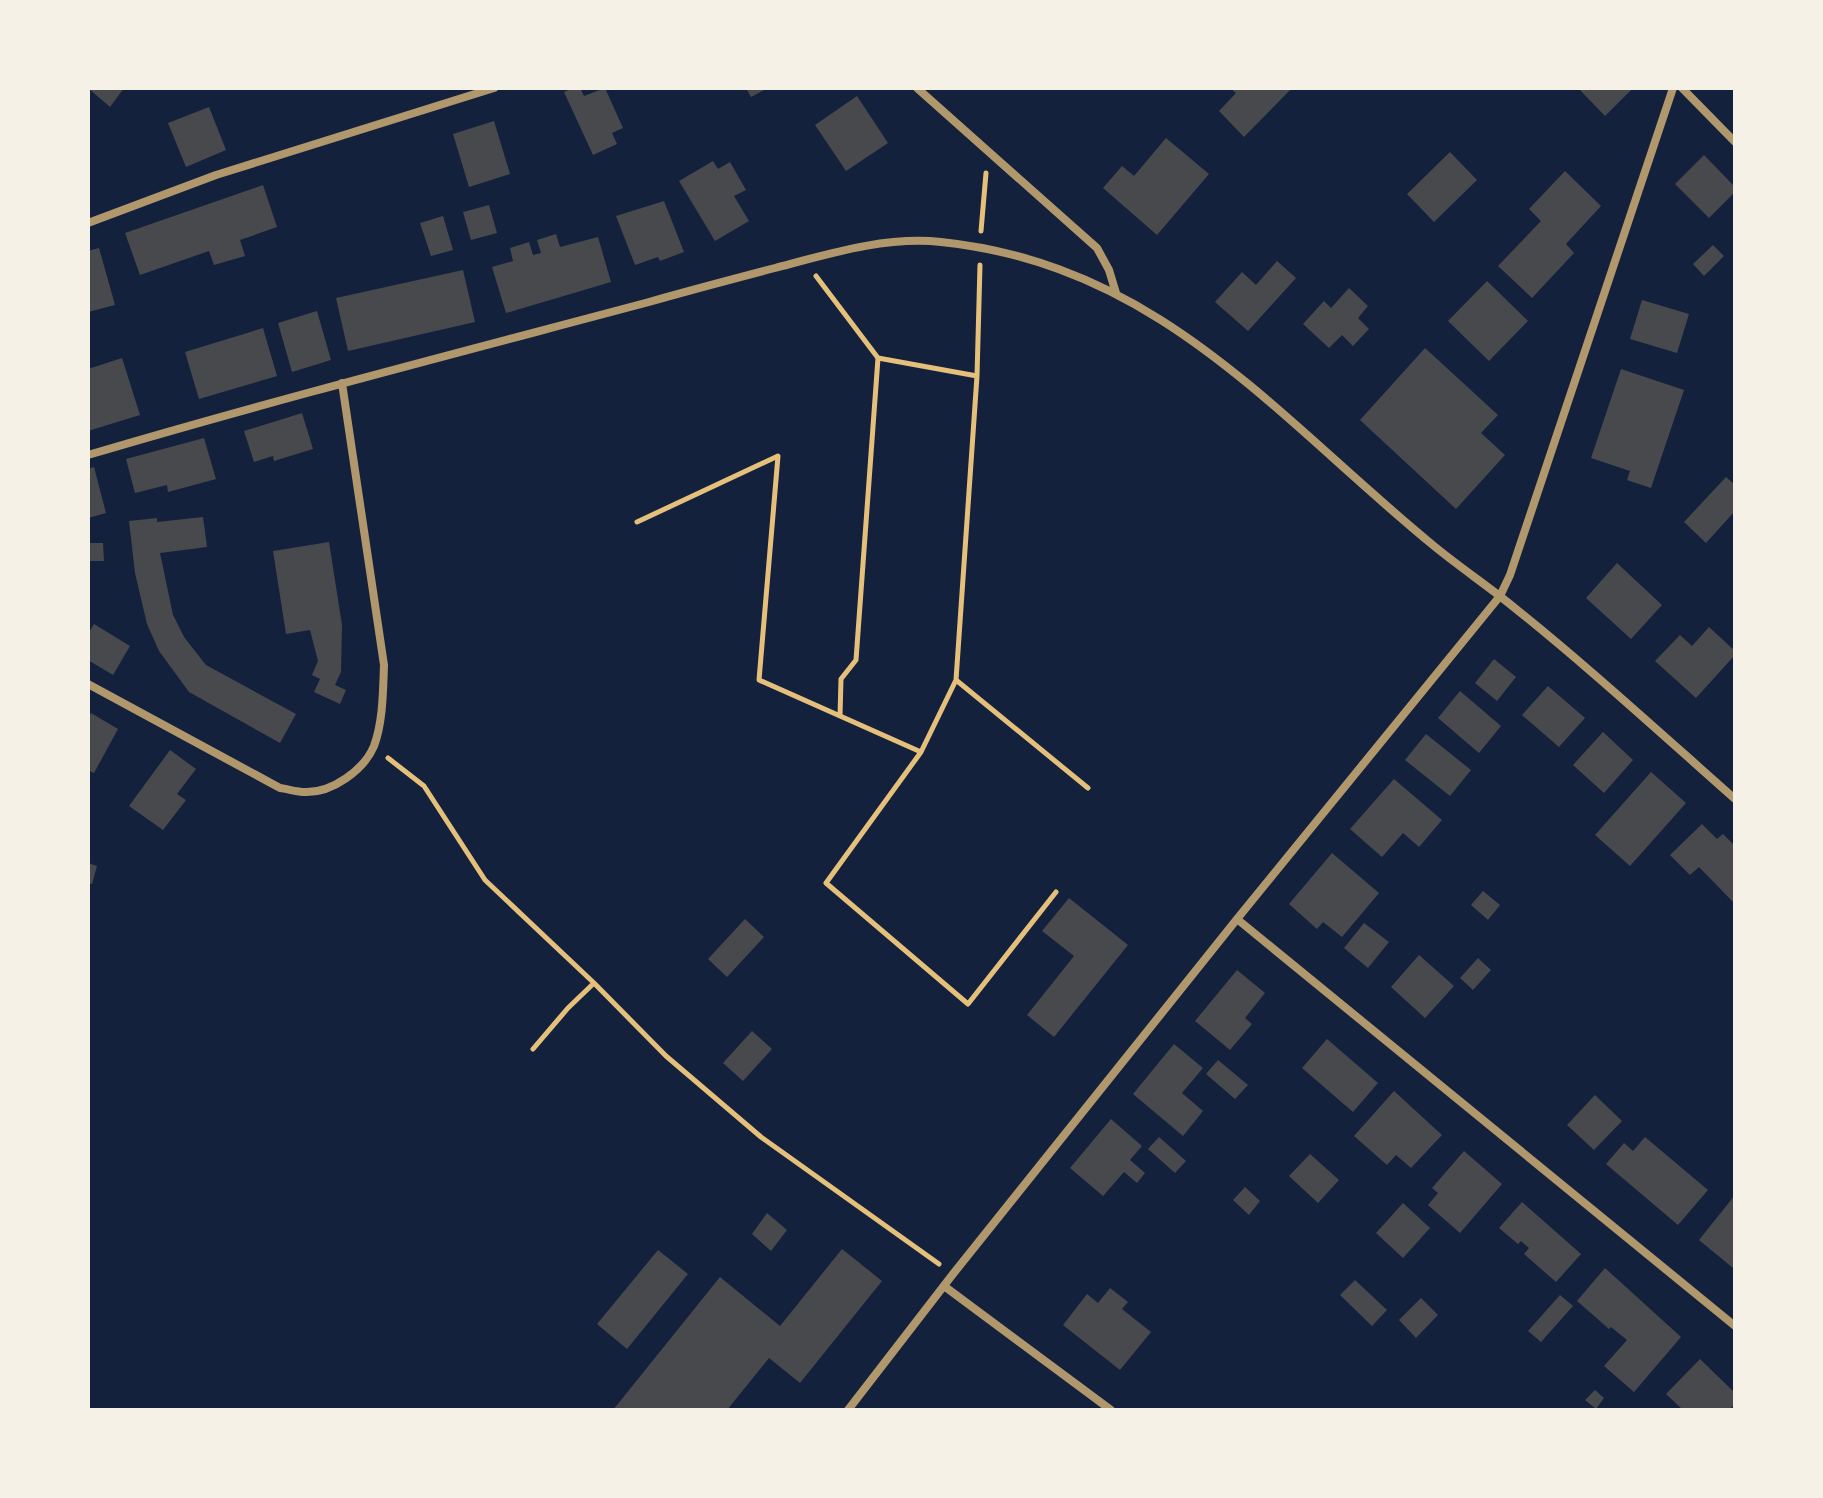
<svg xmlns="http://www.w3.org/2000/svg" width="1823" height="1498" font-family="Mulish,sans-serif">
<rect width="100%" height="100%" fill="#14213d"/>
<!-- building -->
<path fill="#48494c" d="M88 88H124L110 107Z
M573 88H580L584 96 605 88 623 128 612 133 617 144 593 155 564 92Z
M746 88H768L751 97Z
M1230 88H1292L1244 137 1219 111 1236 93Z
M1578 88H1633L1605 116Z
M857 96 888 143 846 171 815 125Z
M209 107 226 150 186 167 168 123Z
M494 121 510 174 469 187 453 134Z
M1166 138 1209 174 1157 235 1103 188 1122 166 1134 176Z
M1450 152 1477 180 1434 222 1407 194Z
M1704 155 1735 187V192L1709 218 1675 184Z
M713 161 718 169 730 162 746 190 734 196 749 221 715 241 679 181Z
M1565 171 1601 206 1566 244 1574 253 1532 298 1498 266 1541 221 1529 209Z
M263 185 277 227 240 240 245 256 214 265 209 251 140 275 125 233Z
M664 201 684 252 660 261 658 257 635 265 616 216Z
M489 205 497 233 471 240 463 212Z
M443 216 453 250 431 256 420 223Z
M556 234 560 247 598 237 611 282 506 313 492 267 513 261 510 248 529 242 533 255 541 253 537 240Z
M1713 245 1724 256 1704 276 1693 264Z
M99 248 115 305 88 312V251Z
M1277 261 1296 278 1248 331 1215 302 1242 272 1256 285Z
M463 270 475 322 348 351 336 298Z
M1487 281 1528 321 1489 361 1448 321Z
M1349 288 1368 306 1358 318 1369 329 1353 346 1342 335 1329 348 1303 324 1324 301 1331 308Z
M1642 300 1689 314 1677 353 1630 339Z
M317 311 331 360 292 372 278 323Z
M263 328 277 376 199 399 185 352Z
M1425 348 1498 415 1481 433 1505 455 1456 509 1360 420Z
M122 358 140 415 88 431V369Z
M1621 369 1684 390 1651 488 1627 480 1630 471 1591 458Z
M302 413 313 449 274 461 273 456 254 462 244 431Z
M204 438 216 479 168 492 167 485 135 493 126 459Z
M94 467 106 513 88 518V469Z
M1726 477 1735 485V511L1706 543 1684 522Z
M203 517 207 547 160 553 173 615 184 637 206 665 296 714 280 743 189 692 159 651 147 624 135 573 129 521 157 518V522Z
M329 542 342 625 341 672 335 685 346 690 340 704 314 692 320 679 312 675 318 661 310 630 286 634 273 551Z
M88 543H103L104 561H88Z
M1617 563 1662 605 1631 639 1586 598Z
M94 624 130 646 113 675 88 660V634Z
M1709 627 1735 651V655L1696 698 1655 661 1680 635 1692 646Z
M1494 659 1516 677 1497 701 1475 683Z
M1548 686 1585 718 1559 747 1522 715Z
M1460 691 1501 726 1479 753 1438 718Z
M91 713 118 729 94 773 88 770V720Z
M1603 732 1633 760 1604 793 1573 765Z
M1426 734 1471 770 1450 796 1405 760Z
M170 750 196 769 177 794 186 800 163 830 129 806Z
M1651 772 1686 803 1630 866 1595 835Z
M1394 779 1442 820 1419 847 1403 833 1382 857 1350 829Z
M1702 824 1717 839 1723 834 1735 846V904L1699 867 1690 875 1670 855Z
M1332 853 1379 893 1342 937 1323 922 1317 929 1289 904Z
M88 863 97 866 92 884 88 883Z
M1483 891 1500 905 1488 920 1471 905Z
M1069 898 1128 945 1054 1037 1027 1015 1074 956 1042 931Z
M745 919 764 937 727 977 708 959Z
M1364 923 1389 942 1368 968 1344 948Z
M1419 955 1454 986 1425 1018 1391 987Z
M1478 958 1491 970 1473 990 1460 978Z
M1237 970 1265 993 1245 1018 1252 1024 1230 1050 1195 1021Z
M752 1031 772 1049 743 1081 723 1063Z
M1327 1039 1378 1083 1353 1112 1302 1068Z
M1174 1044 1203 1068 1182 1093 1203 1111 1183 1136 1133 1094Z
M1218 1060 1248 1085 1235 1099 1206 1074Z
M1394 1091 1442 1135 1411 1168 1396 1155 1387 1165 1354 1136Z
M1595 1095 1622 1121 1594 1150 1567 1125Z
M1111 1119 1142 1146 1130 1160 1145 1173 1137 1183 1124 1172 1103 1196 1070 1168Z
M1159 1137 1186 1161 1175 1173 1148 1149Z
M1645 1137 1708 1190 1678 1225 1606 1164 1624 1143 1633 1151Z
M1464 1151 1502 1184 1460 1233 1428 1205 1438 1193 1432 1188Z
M1310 1154 1339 1180 1318 1203 1289 1176Z
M1245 1187 1260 1201 1249 1215 1233 1200Z
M1735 1195V1266L1733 1268 1699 1240Z
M1522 1202 1581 1254 1556 1282 1524 1254 1529 1248 1521 1241 1518 1244 1499 1228Z
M1403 1203 1430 1228 1403 1258 1376 1233Z
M767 1213 787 1230 771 1251 752 1234Z
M842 1249 882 1281 800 1383 769 1358 727 1410H613L720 1277 780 1326Z
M658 1250 688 1274 627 1349 597 1324Z
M1605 1268 1681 1337 1634 1392 1604 1366 1627 1340 1611 1327 1609 1329 1577 1301Z
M1355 1280 1387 1310 1372 1326 1340 1295Z
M1110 1288 1128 1302 1122 1309 1151 1332 1120 1370 1063 1325 1087 1294 1098 1303Z
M1560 1295 1573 1306 1541 1342 1528 1331Z
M1421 1298 1438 1315 1416 1338 1399 1320Z
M1700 1359 1735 1393V1404L1729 1410H1683L1666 1394Z
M1595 1390 1604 1398 1596 1409 1585 1400Z"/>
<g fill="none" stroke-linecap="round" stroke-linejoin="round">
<!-- path -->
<path stroke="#e5c07b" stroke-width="5" d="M981 231 986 173
M980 265 977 376 956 680 921 752 826 883 968 1004 1056 892
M816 276 878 358 856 660 841 679 840 716
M878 358 977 376
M637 522 778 456 759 680 921 752
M956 680 1088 788
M388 758 424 786 485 880 594 983 666 1056 761 1137 939 1264
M533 1049 568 1008 594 983"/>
<!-- minor -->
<path stroke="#b1986c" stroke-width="8" d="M917 88 1097 248 1109 270 1116 293
M1682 88 1735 142
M88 223 216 175 494 88
M88 455C274 400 461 352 649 302 691 290 733 279 775 268 828 254 886 236 941 242 1160 265 1275 416 1434 546 1456 564 1479 580 1501 597 1582 661 1658 731 1735 799
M88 684 280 788C288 789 297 792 305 792 332 793 364 770 374 746 383 722 383 691 384 665L342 383
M1237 919 1735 1326
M944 1286 1111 1410
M848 1410 953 1274 1237 919 1500 596 1510 575 1673 88"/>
</g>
<!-- border -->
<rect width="1823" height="1498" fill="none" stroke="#f6f1e7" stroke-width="180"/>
</svg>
